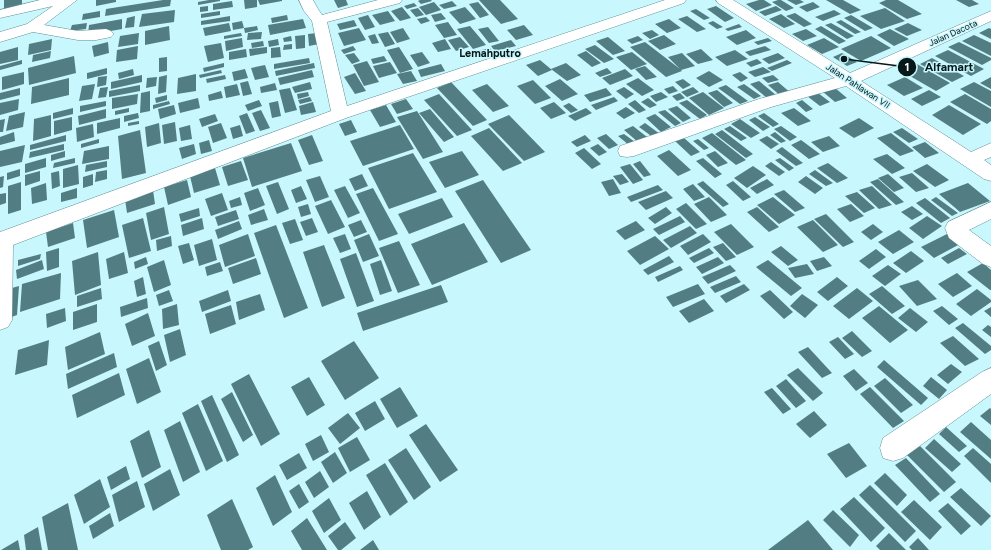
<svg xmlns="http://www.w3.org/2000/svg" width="991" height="550" font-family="Figtree,sans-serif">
<rect width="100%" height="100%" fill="#c8f7fd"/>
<!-- building -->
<path fill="#527e83" d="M4 0H22V5L4 9Z
M96 0H116V2L96 6Z
M163 0H171L170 6 105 16 106 9Z
M209 0H220V1L198 5V2Z
M244 0H257V7L245 9Z
M258 0H282V1L260 5Z
M334 0H346L348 5 338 8Z
M420 0H431L432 1 421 4 418 1Z
M479 0H500L518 19 501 24Z
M759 0H764L772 5 756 11 746 4Z
M778 0H781L794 8 786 11 772 2Z
M787 0H800L804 2 796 5Z
M826 0H843L861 10 850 14Z
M886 0H898L922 14 907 19 879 3Z
M956 0H972L979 4 969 7Z
M232 1 233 7 213 10V4Z
M452 1 457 6 444 9 439 5Z
M434 2 441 10 426 15 419 7Z
M478 2 489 15 480 18 469 4Z
M813 2 820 7 807 12 799 7Z
M414 3 417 6 407 9 404 6Z
M208 6V11L200 12V7Z
M716 6 734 18 725 22 707 9Z
M776 6 782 10 765 16 759 12Z
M402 7 411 18 400 21 391 11Z
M465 7 476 19 460 24 449 12Z
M418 8 424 15 416 17 410 10Z
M885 8 905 21 881 29 860 16Z
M696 9 710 18 704 20 690 11Z
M175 10 174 22 139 27 142 14Z
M834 10 841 14 823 21 815 17Z
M100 11V17L82 20 83 14Z
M220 11V15L201 18V14Z
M388 11 395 21 380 25 372 15Z
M441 13 446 19 435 22 431 15Z
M795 13 812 24 804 27 786 16Z
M781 14 795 24 784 28 769 19Z
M287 15 288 20 272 23 271 18Z
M368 15 375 27 365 30 358 18Z
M851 15 873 28 865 31 844 18Z
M135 16 134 27 125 28 127 18Z
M230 16V21L201 25V21Z
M687 16 706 29 697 32 678 19Z
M426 17 430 21 421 24 417 19Z
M122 19V29L88 35 89 25Z
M303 19 306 28 270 35 268 25Z
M669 19 681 28 667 33 655 24Z
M354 20 357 26 340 30 337 24Z
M841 20 861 32 855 34 836 22Z
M242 21 244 28 233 30 232 23Z
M713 21 723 27 717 29 708 23Z
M448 22 457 35 444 38 435 25Z
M87 23 86 29 70 31 72 25Z
M229 23 231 31 205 36 203 28Z
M831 23 854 36 847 39 825 25Z
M908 23 922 30 907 36 894 29Z
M739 24 742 27 728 31 725 29Z
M524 25 533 35 516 40 507 30Z
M169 26 170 40 145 45V31Z
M257 26 258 30 245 33 244 28Z
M470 26 486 45 473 49 457 29Z
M821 26 846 41 839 44 815 29Z
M488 27 499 41 489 43 478 29Z
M359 28 366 40 344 46 338 33Z
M403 28 410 39 397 43 390 32Z
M989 28 991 29V39L979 33Z
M806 29 817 36 803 41 792 34Z
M890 29 909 39 894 46 877 35Z
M652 30 659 35 650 39 642 33Z
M746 30 756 38 737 45 726 37Z
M262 32 261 39 247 40 248 33Z
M388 32 395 44 385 47 378 34Z
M139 33 138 44 118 47 120 36Z
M241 33 242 36 224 39V36Z
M317 33 319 44 309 46 308 34Z
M375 34 379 43 372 44 368 36Z
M305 35V48L296 49 295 36Z
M664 35 676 44 660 50 648 41Z
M974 35 991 43V56L962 41Z
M291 36 292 41 284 42 283 38Z
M638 36 643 40 632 44 627 40Z
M871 36 891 48 861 61 841 49Z
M460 37 469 47 456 51 448 40Z
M608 37 625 51 613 55 596 41Z
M242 38 243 47 226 51 225 41Z
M768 38 772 41 758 45 754 42Z
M824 38 839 47 822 54 807 45Z
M52 39 51 50 28 55 29 44Z
M278 39 279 45 269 47 268 41Z
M445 39 451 49 438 52 432 43Z
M511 40 516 46 495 51 491 46Z
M263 41 264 46 252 48 251 43Z
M108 42 109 53 94 57 92 46Z
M645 42 680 69 682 71 666 77 630 47Z
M959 42 991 58V60L982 65 948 47Z
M221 43 224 58 208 62 204 46Z
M292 44V49L283 50 284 45Z
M595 45 614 59 604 63 585 49Z
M138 46 137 59 116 62 117 50Z
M353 46 356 50 344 54 341 50Z
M765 46 771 50 750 56 745 52Z
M18 47V60L0 64V52Z
M267 47V53L250 56 249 49Z
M280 47 281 57 271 58V48Z
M399 47 413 69 400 73 387 50Z
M490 48 493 53 477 57 473 52Z
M246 49 247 57 229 60V52Z
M701 49 713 60 698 64 686 54Z
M735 50 748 59 727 66 715 57Z
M948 50 984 69 971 76 935 56Z
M51 51 50 58 32 62 33 55Z
M586 51 601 63 592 67 577 55Z
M422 52 430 63 418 67 410 55Z
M632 52 647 64 631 70 616 57Z
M354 53 360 61 352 64 345 55Z
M682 53 695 66 681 70 668 57Z
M778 53 785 58 769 64 762 59Z
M842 53 857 62 847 66 833 57Z
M74 56 76 73 29 85 28 68Z
M384 56 387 61 373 64 371 59Z
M167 57V71L159 72V58Z
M309 58 310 63 274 69V64Z
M932 58 964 76 952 82 920 64Z
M757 59 762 63 751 67 746 63Z
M22 60V64L0 70V66Z
M540 60 552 70 538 76 526 65Z
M787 60 792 63 772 71 767 68Z
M367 61 379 82 364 86 353 65Z
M390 62 397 73 379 78 373 66Z
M224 63V67L204 72 203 68Z
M314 63 315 68 276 76 275 71Z
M566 63 581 75 567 81 551 69Z
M441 64 445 71 421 77 418 70Z
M917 64 950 83 936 91 903 72Z
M265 65 269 77 255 80 251 68Z
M645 66 657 77 646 80 635 69Z
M763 67 771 72 755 77 748 72Z
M107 68V74L87 79V73Z
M607 68 612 73 600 77 595 73Z
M133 69 134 75 119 79 118 73Z
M245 69 248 78 234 81 232 72Z
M625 69 633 76 610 85 602 78Z
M221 70 222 73 200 78 199 75Z
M312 70 314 77 280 85 278 78Z
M411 71 417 81 403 84 397 74Z
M709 71 723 80 709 87 696 78Z
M24 72V84L2 90V77Z
M740 72 748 78 741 82 732 75Z
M355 73 366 91 355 94 344 77Z
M196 74V91L177 94 178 78Z
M142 75V82L111 89V82Z
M167 75 166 92 158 94 159 77Z
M225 75 226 79 207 83 206 79Z
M773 75 779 80 768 83 762 78Z
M107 76 106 85 97 87 98 77Z
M157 77 156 86 146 88 147 78Z
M905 77 923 88 904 96 887 85Z
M991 77V89L980 83Z
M69 78V95L31 104 32 87Z
M638 78 654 90 642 96 626 84Z
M560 79 578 94 562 101 545 86Z
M683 79 691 85 683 89 675 82Z
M533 80 551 98 535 104 517 86Z
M248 81 252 94 243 96 240 83Z
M759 81 776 95 767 98 750 84Z
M310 82 312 89 295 93 292 87Z
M451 82 487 120 473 126 437 88Z
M778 82 792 94 782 97 768 85Z
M974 82 991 91V107L960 89Z
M275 83 277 90 261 93 260 87Z
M95 84 92 99 79 101 82 86Z
M237 84 240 95 226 98 224 87Z
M487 84 509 106 493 112 472 90Z
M744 84 761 96 754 99 737 87Z
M140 85V91L109 97V91Z
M726 85 748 101 740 104 718 88Z
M673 86 678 91 669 94 664 89Z
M108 87 106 97 98 98 100 88Z
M624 87 634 94 626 99 616 91Z
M693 87 699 92 687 97 681 92Z
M834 87 847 98 835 102 822 91Z
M20 88V95L0 100V93Z
M290 88 297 110 285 113 279 90Z
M606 88 612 95 590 102 584 95Z
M717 90 733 103 724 107 708 93Z
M929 90 941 97 922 106 911 99Z
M150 91V111L140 113 141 93Z
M221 91 223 98 209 101 208 95Z
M308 92 309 96 298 99 297 94Z
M661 92 668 97 656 102 650 96Z
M703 92 724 108 709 115 689 98Z
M680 93 685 98 677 101 672 96Z
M818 93 830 102 820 106 807 96Z
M138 94 137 104 112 109V98Z
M439 94 472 130 457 136 424 100Z
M965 94 991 109V121L987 124 950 102Z
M167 95V100L156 103 155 98Z
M310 97 312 101 300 104 298 100Z
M614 97 618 101 596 110 591 105Z
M198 98 200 108 180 113 178 103Z
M648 98 657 105 650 108 641 102Z
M19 99 18 110 0 115V103Z
M406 99 413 109 397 114 391 104Z
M259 100 262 106 248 111 245 105Z
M635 100 646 110 639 113 628 104Z
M687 100 707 115 700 119 679 103Z
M802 100 813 109 806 112 796 103Z
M106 101V106L80 112V106Z
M169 101 170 104 153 109V105Z
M278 101 281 116 272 118 269 103Z
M313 102 316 112 301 115 299 106Z
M554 102 566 113 551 119 540 108Z
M569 103 578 110 571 113 563 106Z
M174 105 176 114 160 119 158 109Z
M386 105 396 122 380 127 370 110Z
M949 105 981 124 963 135 932 115Z
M677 106 691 118 683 122 668 109Z
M626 107 635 113 624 119 616 113Z
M73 108V114L53 119V113Z
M129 108V112L115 115V111Z
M586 108 592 113 575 121 568 116Z
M794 108 811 121 798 126 781 113Z
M106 109V118L79 125 78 116Z
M430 109 454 137 444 142 419 113Z
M261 110 270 128 260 131 252 113Z
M665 110 681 123 675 126 658 112Z
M417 111 443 152 423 159 397 117Z
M25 112 23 127 6 131 9 116Z
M138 113 139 118 124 122V116Z
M247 113 255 131 246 134 239 116Z
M764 113 779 124 773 127 758 116Z
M215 114 218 121 202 127 199 119Z
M655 114 671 127 661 132 646 118Z
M51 115V136L33 141 34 119Z
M509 115 545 152 524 161 488 124Z
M72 117V130L54 135V121Z
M755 117 770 127 763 131 749 120Z
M120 118V128L97 134V123Z
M859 118 874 128 854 138 839 128Z
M5 119 3 132H0V120Z
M740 119 760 133 751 138 731 124Z
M351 120 357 132 345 136 339 124Z
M139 121V124L128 126V123Z
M175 122 177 141 164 144 162 125Z
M159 123 161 143 147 147 145 127Z
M221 123 227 138 213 143 208 127Z
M645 123 660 134 654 138 639 127Z
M93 124 94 137 77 142 76 128Z
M190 125 192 139 181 141 179 128Z
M240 125 243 136 233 139 230 128Z
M400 125 414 149 363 166 350 141Z
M633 126 647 137 638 142 624 130Z
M730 126 747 138 741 141 724 129Z
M781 126 797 137 790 141 774 129Z
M489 128 522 163 503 171 471 136Z
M902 128 918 139 909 143 893 132Z
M140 130 146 173 122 179 118 136Z
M722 130 753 154 746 158 715 134Z
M14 132 15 141 0 145V137Z
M775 132 786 141 781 143 770 135Z
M712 133 746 160 736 165 702 138Z
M891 133 914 151 900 156 877 138Z
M606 134 618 145 609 149 597 138Z
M624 134 635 142 629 145 618 136Z
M66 135V141L30 150V145Z
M312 135 323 161 309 165 298 140Z
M585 135 591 141 577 147 571 142Z
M767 136 779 144 771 149 759 140Z
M829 136 840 146 823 152 811 142Z
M684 138 700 152 691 156 675 141Z
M99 139V143L81 148V144Z
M698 139 709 148 704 150 693 141Z
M209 140 212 151 201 154 199 143Z
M801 140 820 154 809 159 791 145Z
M925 142 939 153 925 158 912 147Z
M291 143 302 171 252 187 243 158Z
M64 144V150L29 158 30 152Z
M194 144 196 154 182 159 179 148Z
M598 144 607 152 599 156 590 148Z
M25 145 22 162 0 167V151Z
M109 146V159L82 164 84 151Z
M782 147 803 163 796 166 776 151Z
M584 148 601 164 592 169 575 153Z
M669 150 691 170 678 176 657 156Z
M65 151V157L51 161V155Z
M462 151 479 175 445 188 429 162Z
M715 151 728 163 718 167 706 155Z
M413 153 437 192 389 209 368 168Z
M887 154 905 168 892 174 873 159Z
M46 158V167L25 173V164Z
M75 158V163L53 168 54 163Z
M703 158 722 174 715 178 696 161Z
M780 158 794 168 789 171 775 160Z
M107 161V167L85 172 86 165Z
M241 161 248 180 228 186 222 167Z
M640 161 651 175 644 177 633 164Z
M771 162 785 172 779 176 765 166Z
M828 163 848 178 837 183 817 168Z
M630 164 643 180 633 184 620 167Z
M927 164 949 180 935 187 913 171Z
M78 165 79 184 63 188V169Z
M753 166 766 175 747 188 734 178Z
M215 168 220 185 194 193 190 176Z
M20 169V176L7 180V173Z
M107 170V179L95 182 96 172Z
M815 170 833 183 826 186 809 174Z
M40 171V181L25 186V175Z
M59 171 60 186 52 189 51 173Z
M912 173 929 188 916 192 899 177Z
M93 174V185L83 188V177Z
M362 174 368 186 355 191 349 179Z
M622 174 629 182 620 185 613 176Z
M888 174 904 188 894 192 878 178Z
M4 176 3 187 0 188V177Z
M320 176 329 197 315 202 306 180Z
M806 176 823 188 815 194 798 182Z
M613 179 621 193 609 196 601 182Z
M767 179 774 185 757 194 750 188Z
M878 179 904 202 896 205 870 182Z
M187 180 191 197 168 205 164 187Z
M483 180 531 250 501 263 455 191Z
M703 181 729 204 723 207 697 184Z
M733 181 751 197 743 201 726 185Z
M21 182V210L8 214V186Z
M278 182 289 209 277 214 266 186Z
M46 183 47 200 32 204 31 188Z
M968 183 990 201 960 212 939 194Z
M693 184 705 197 694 201 683 189Z
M658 185 663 190 631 202 627 197Z
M301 186 307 199 296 203 291 190Z
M345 186 360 213 348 218 334 190Z
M872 186 892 205 879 209 859 190Z
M77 188V198L61 202V193Z
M258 188 265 205 250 211 244 193Z
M373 188 398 234 379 241 356 194Z
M153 190 155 204 127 213 125 199Z
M784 190 805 208 795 212 774 194Z
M666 191 673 198 646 210 638 202Z
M857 192 875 208 864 213 845 196Z
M6 193V203L0 205V194Z
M222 193 228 210 211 216 205 199Z
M240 197 242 205 231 208 229 201Z
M709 197 727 215 711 222 694 204Z
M773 197 795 215 779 224 757 205Z
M936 197 958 213 952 216 931 200Z
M442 198 453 217 409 234 398 214Z
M925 198 950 218 941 223 916 203Z
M331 200 345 227 328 234 315 206Z
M686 203 707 224 696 229 676 209Z
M308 204 311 214 301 217 298 207Z
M851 204 864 216 850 222 837 209Z
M912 206 923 214 912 220 901 212Z
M164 207 169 234 151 240 146 213Z
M666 207 672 213 655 224 648 218Z
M757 207 779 227 769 232 747 212Z
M199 208 200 216 181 222 179 214Z
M264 209 268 220 251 225 248 215Z
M114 210 119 237 87 248 83 220Z
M236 210 239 219 218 226 215 217Z
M826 214 854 242 843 247 814 219Z
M680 216 685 222 659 235 653 229Z
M927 216 942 226 923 239 909 228Z
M143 218 151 251 129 258 122 225Z
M202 218 204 229 183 236 181 225Z
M312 218 318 232 306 236 300 222Z
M295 219 303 240 290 244 282 223Z
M361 220 367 232 354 237 348 225Z
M813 220 838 245 823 252 797 227Z
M239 221 242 229 218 239 215 230Z
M636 221 645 230 625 240 616 231Z
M73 223 75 238 48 247 46 232Z
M464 223 488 262 432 285 411 244Z
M731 224 754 247 737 255 714 232Z
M873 224 883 232 871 240 861 232Z
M276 225 308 308 284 318 254 233Z
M690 226 697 233 671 248 663 240Z
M899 230 914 242 893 254 878 242Z
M248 234 255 256 225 267 219 245Z
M345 234 351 249 340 253 333 238Z
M369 234 379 256 363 262 354 240Z
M703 234 711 242 688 255 680 246Z
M947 234 960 244 934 258 921 247Z
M171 236 172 246 157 251 156 240Z
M655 236 669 249 640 265 627 251Z
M212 239 217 260 199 266 194 245Z
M399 241 420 285 398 293 379 248Z
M189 243 194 260 183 264 178 246Z
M723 243 736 257 726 261 713 247Z
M324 245 345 298 322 307 303 252Z
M781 246 798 260 788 266 771 252Z
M59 248V267L47 271 46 252Z
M709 248 714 253 694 263 689 258Z
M959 248 967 254 948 264 941 258Z
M876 249 886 257 869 269 859 261Z
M911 251 924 261 906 273 893 263Z
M98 252 101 285 75 295 72 261Z
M124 252 128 273 109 279 106 259Z
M356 253 374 301 357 307 340 259Z
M41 254 40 259 18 266V260Z
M669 256 674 262 648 275 643 270Z
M146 257 148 264 135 269 134 262Z
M718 257 724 263 702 274 696 267Z
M824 257 832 266 817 271 810 261Z
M256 258 261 274 233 284 228 268Z
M42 260 44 269 17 279 16 270Z
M164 260 171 285 154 292 147 267Z
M381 260 392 291 380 295 370 264Z
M768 260 802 288 791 296 756 267Z
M220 262 223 271 207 276 205 267Z
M983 263 991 270V290H990L967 272Z
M807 264 814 274 795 278 788 268Z
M730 265 736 271 708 284 702 277Z
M888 265 901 274 885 286 872 276Z
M680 266 683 270 658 282 655 277Z
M61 273 60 299 20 312 22 284Z
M957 273 972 286 953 297 938 284Z
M736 276 741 282 715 293 710 287Z
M143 277 146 294 137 297 134 281Z
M837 277 848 286 828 301 817 292Z
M918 280 937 299 917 306 899 286Z
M698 284 705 294 673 307 666 297Z
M744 284 750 290 726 303 720 296Z
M441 285 448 302 363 331 357 313Z
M19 286 17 315 3 320 5 290Z
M882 286 905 306 892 314 869 294Z
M101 288 102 299 77 307V296Z
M857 288 873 301 849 319 833 306Z
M977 289 991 300V302L971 316 956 304Z
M169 290 173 301 159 306 156 295Z
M228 290 231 301 202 312 199 301Z
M770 290 793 312 784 319 760 296Z
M260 294 265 310 239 320 236 302Z
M802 294 818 305 805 318 790 306Z
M147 298 148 308 121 317 120 307Z
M704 299 714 311 689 323 679 311Z
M97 304V322L73 330V312Z
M177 304 179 325 163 329 162 309Z
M231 305 236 324 210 334 205 314Z
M879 306 908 330 890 343 862 318Z
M942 306 958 319 949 325 933 311Z
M991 307V317L984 311Z
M65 308 66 321 47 328 46 314Z
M910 308 928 322 916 332 898 318Z
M148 313 155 336 132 346 125 324Z
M963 323 991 346V350L985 354 955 328Z
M988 325 991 327V337L982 330Z
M180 329 186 355 170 362 164 335Z
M852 331 872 351 862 357 842 338Z
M100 332 105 354 68 370 65 347Z
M953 336 979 359 965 366 940 343Z
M838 337 854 354 845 359 829 342Z
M49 340 47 365 15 375 18 350Z
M159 341 167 365 156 371 148 346Z
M354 341 379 378 345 400 321 361Z
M808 347 832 373 822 378 798 352Z
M114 353 117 367 68 389 66 374Z
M149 358 161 392 137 404 126 369Z
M884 360 928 398 921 405 877 367Z
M951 364 962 372 948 384 937 375Z
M798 368 823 393 813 401 787 375Z
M854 369 868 383 856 391 843 376Z
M119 373 125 395 77 418 72 395Z
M249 374 280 434 261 446 231 384Z
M309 377 325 405 307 416 291 387Z
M931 377 947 390 939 399 923 386Z
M885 378 913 405 901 413 874 386Z
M786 379 806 401 796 408 776 386Z
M400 387 418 416 397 428 380 399Z
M870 387 904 421 893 428 860 394Z
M772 388 791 409 783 414 764 392Z
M232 392 253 435 243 442 221 399Z
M212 395 239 455 227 462 201 401Z
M375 401 385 419 365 431 355 413Z
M198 404 223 461 206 471 182 413Z
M990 408 991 409V425L980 416Z
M814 411 827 425 810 438 796 424Z
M348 413 360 428 340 444 328 428Z
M180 421 200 472 183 482 164 430Z
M971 422 991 440V459L960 432Z
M426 424 458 470 440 482 409 435Z
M946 427 967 446 959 452 939 434Z
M149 430 161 467 142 478 130 441Z
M321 435 329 452 313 461 305 444Z
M357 437 370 460 350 472 338 448Z
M934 439 961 464 952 472 925 448Z
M849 443 867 466 846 478 827 454Z
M920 446 956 482 944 492 907 455Z
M406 448 431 487 414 500 388 460Z
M973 448 991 464V483L964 456Z
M335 452 347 473 333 483 321 462Z
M299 453 307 468 287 480 279 465Z
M906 458 940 494 930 502 895 465Z
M385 463 408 502 390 516 366 475Z
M126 466 130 479 111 490 107 477Z
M170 469 180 495 153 511 144 484Z
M320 471 329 487 314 498 305 482Z
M885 473 907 495 897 506 874 483Z
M275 475 292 512 273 526 256 488Z
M100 479 110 507 84 524 74 495Z
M137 481 145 507 119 522 112 495Z
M299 484 309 502 299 509 289 491Z
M870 485 916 531 905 542 859 495Z
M961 488 991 516 981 526 950 497Z
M367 491 381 517 364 530 349 503Z
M854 497 885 528 871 542 840 509Z
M329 498 341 520 324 533 312 511Z
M232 499 253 547 248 550H221L207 515Z
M914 500 942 527 930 540 901 512Z
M68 503 78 550H48L42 517Z
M948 503 971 526 961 535 938 511Z
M833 510 859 535 850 547 823 520Z
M110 513 114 526 93 539 89 526Z
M307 518 327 550H302L291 531Z
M808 520 833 550H768Z
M345 522 356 538 341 550H338L328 536Z
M38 527 42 550H26L24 535Z
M889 533 906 550H880L876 546Z
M918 538 929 550H912L909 547Z
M18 540 20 550H1Z
M373 540 379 550H360Z"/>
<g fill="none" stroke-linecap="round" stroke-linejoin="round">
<defs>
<path id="street" d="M40 0H77L44 25 78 31 106 29 111 31 114 34 111 37 96 40H78L33 32 0 42V32L27 24 53 6 0 18V10Z
M299 0H313L318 9 322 15 378 0H402L400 3 327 22 347 106 665 0H686L684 3 346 118 13 245 12 320 8 327 0 330V232L331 111 312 21 304 11Z
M716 0H733L850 73 991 11V21L861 81 971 152 991 143V157L984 160 991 165V181L984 179 846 86 771 107 634 156 627 157 620 156 618 151 620 146 759 99 835 78 718 3Z
M991 202V219L969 230 991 246V267L983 264 949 238 945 228 948 222Z
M991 368V394L903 458 893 461 883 458 880 448 883 438 982 372Z"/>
</defs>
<!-- street casing -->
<use href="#street" stroke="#628e93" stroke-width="1"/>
<!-- street -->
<use href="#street" fill="#fff" fill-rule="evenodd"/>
</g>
<g text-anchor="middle" stroke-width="3" stroke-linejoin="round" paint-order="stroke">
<!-- far-street labels -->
<g font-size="9" fill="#06181a" stroke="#c8f7fd">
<text transform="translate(953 33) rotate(-24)" y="3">Jalan Dacota</text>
<text transform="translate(858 86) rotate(33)" y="3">Jalan Pahlawan VII</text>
</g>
<!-- far-quarter labels -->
<g font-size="11" font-weight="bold" fill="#06181a" stroke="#c8f7fd">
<text x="490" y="57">Lemahputro</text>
</g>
</g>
<!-- callouts -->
<path fill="none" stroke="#06181a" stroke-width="1.5" d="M844 59L907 67"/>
<g fill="#06181a" stroke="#c8f7fd" stroke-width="1.5">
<circle cx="844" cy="59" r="4"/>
<circle cx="907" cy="67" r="10"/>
</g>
<g font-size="12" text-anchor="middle" font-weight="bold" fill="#fff">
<text x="907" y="71">1</text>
</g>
<g font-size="12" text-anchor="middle" font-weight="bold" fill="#06181a" stroke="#c8f7fd" stroke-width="3" stroke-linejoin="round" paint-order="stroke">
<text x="949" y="71">Alfamart</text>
</g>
</svg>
